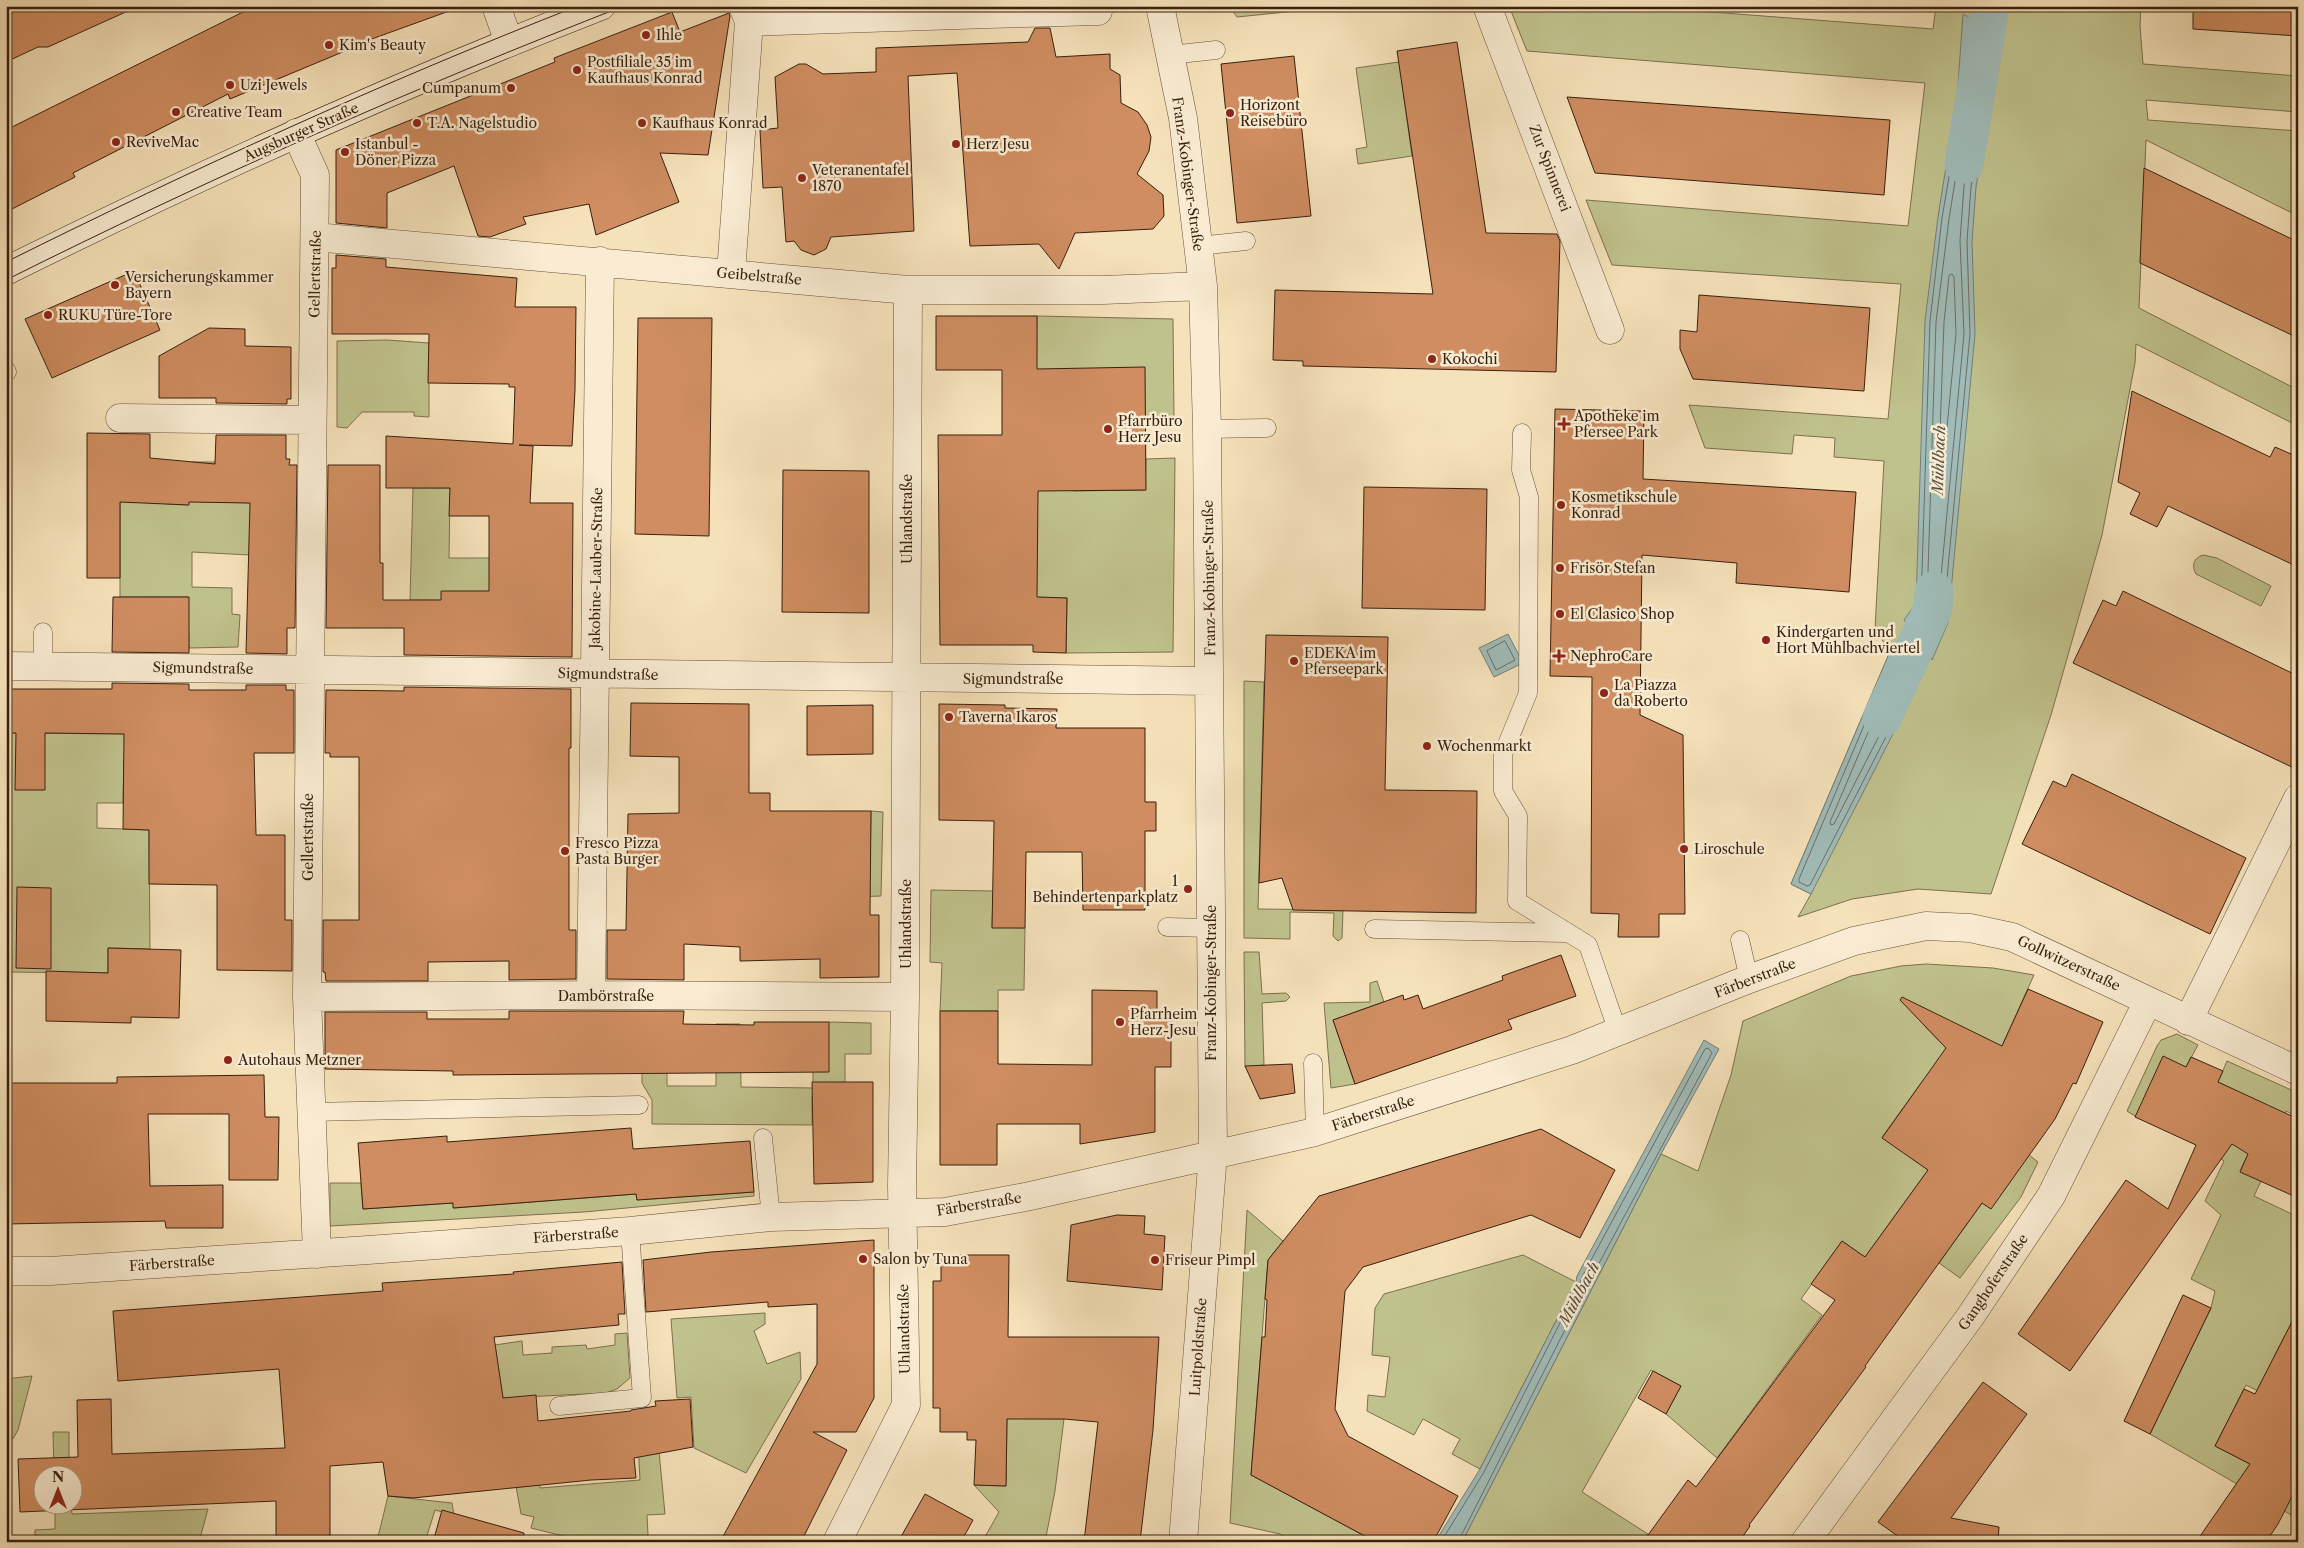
<svg xmlns="http://www.w3.org/2000/svg" width="2304" height="1548" font-family="'Libre Caslon Text',serif">
<rect width="100%" height="100%" fill="#f6e2ba"/>
<filter id="stains"><feTurbulence type="fractalNoise" baseFrequency=".004" numOctaves="4"/><feColorMatrix values="0 0 0 0 .2 0 0 0 0 .09 0 0 0 0 .02 0 0 0 .5 -.17"/></filter>
<radialGradient id="worn" r=".72"><stop offset=".6" stop-color="#630" stop-opacity="0"/><stop offset="1" stop-color="#630" stop-opacity=".3"/></radialGradient>
<!-- green -->
<path fill="#c0c28d" stroke="#7c704e" fill-rule="evenodd" d="M1255 6H1325L1326 8 1237 17 1232 10Z
M1509 6H1633L1933 29 1936 6H2141L2140 26 2143 64 2298 76V112L2146 100 2148 120 2298 131V216L2146 140 2139 308 2298 390V426L2136 344 2135 363 2102 535 2051 715 1991 894 1918 889 1852 899 1798 917 1811 894 1791 884 1890 652 1875 629 1884 461 1834 457 1835 438 1794 435 1792 454 1705 448 1689 405 1888 419 1901 284 1612 265 1586 200 1908 226 1925 83 1527 51Z
M1399 62 1412 156 1358 164 1356 149 1367 147 1356 68Z
M1037 316 1173 319 1174 419 1145 421 1073 491 1145 490 1146 459 1175 458 1173 652 1066 653 1067 598 1034 597Z
M387 340 429 343V417L414 416V412H362L347 428 337 427V341Z
M192 462H215V502L291 504 250 555 192 552V587L232 588V614L240 615 238 647 189 648 188 597H120V496L168 488 167 504 188 505Z
M413 488H450L449 558H489L518 601 410 600Z
M2203 555 2217 558 2271 586 2261 606 2196 574C2191 565 2194 558 2203 555Z
M1244 681 1264 682 1258 909 1343 910 1342 938 1338 941 1333 936 1334 913 1290 912V939L1244 938Z
M6 733 139 734 150 760H124L123 803H97V828L149 830 150 949 108 948V973L6 972Z
M871 811 883 812 881 896 821 898 825 873H870Z
M931 890 993 891 992 927 1025 928 1024 990H998V1011H940L942 963 930 962Z
M1244 952H1259L1262 994 1286 993 1290 997 1286 1001 1262 1003 1264 1065 1245 1067Z
M1926 964 1993 968 2034 975 2002 1046 1999 1045 1965 1109 1924 1079 1882 1137 1928 1170 1865 1257 1842 1241 1801 1299 1822 1315 1717 1458 1666 1414 1681 1386 1651 1370 1582 1492 1648 1534 1643 1542H1462L1661 1154 1698 1171 1731 1075 1743 1021 1851 976 1901 966ZM1932 1013 1938 1040 1922 1023Z
M1377 981 1384 1002 1333 1020 1355 1084 1331 1088 1324 1003 1370 1002V983Z
M829 1022 871 1023V1054H845V1082L812 1096V1125L652 1124V1100L642 1083V1023H667V1086H716V1024H740L741 1087 813 1088V1051Z
M2177 1034 2198 1045 2186 1067 2135 1116 2127 1111 2157 1046 2161 1040Z
M2227 1061 2298 1093V1117L2286 1111 2285 1116 2270 1108 2240 1171 2261 1181 2254 1196 2298 1217V1310L2275 1355 2298 1367V1411L2246 1385 2215 1446 2296 1488 2298 1485V1519L2150 1434 2211 1308 2215 1291 2191 1279 2221 1215 2205 1201 2224 1161 2211 1152 2238 1092 2218 1082Z
M2029 1155 2038 1162 2021 1197 1960 1278 1939 1263 1982 1203Z
M330 1183H361L363 1209 453 1203 454 1208 636 1194 637 1200 754 1192V1196L584 1212 330 1226Z
M1247 1210 1283 1241 1268 1260 1251 1475 1376 1542H1293L1280 1534 1230 1523Z
M1523 1255 1576 1282 1480 1469 1452 1454 1460 1439 1423 1419 1414 1435 1367 1411 1368 1395 1385 1397 1390 1357 1372 1355 1375 1308 1384 1294Z
M765 1313V1324L754 1331 767 1364 800 1352 801 1379 746 1473 694 1448 691 1397 677 1398 671 1319Z
M627 1333 630 1378 617 1389 606 1393 503 1398 495 1345 522 1341 523 1355 552 1353V1347L586 1345 587 1349 615 1345V1334Z
M32 1376 18 1430 6 1451V1379Z
M1007 1418 1064 1419 1055 1491 1045 1542H982L999 1512 974 1485 1006 1486Z
M53 1432H69V1458L54 1475Z
M658 1441 665 1514 647 1515 648 1535 642 1542H587L531 1528 534 1517 521 1514 511 1458 537 1456 540 1488 640 1480 638 1442Z
M388 1496 452 1503 454 1515 435 1510 425 1542H395L378 1537Z
M55 1506H71L72 1514 208 1509 199 1542H35V1530L55 1529Z"/>
<!-- water -->
<path fill="#a0bcb9" stroke="#777d75" d="M1963 14 2001 33 1994 88 1958 84Z
M1955 110 1988 114 1976 187 1972 241 1975 334 1948 623 1932 660 1904 620 1916 603 1925 321 1938 217Z
M1508 634 1523 663 1494 677 1479 648Z
M1891 649 1917 687 1811 894 1791 884Z
M1704 1040 1719 1049 1661 1154 1462 1542H1435L1480 1469 1576 1282 1577 1276Z"/>
<g fill="none" stroke-linecap="round" stroke-linejoin="round">
<!-- shore -->
<path stroke="#6c6e64" stroke-width="1" d="M1971 24 1995 37 1988 82 1964 78 1968 26Z
M1976 34 1988 41 1985 73 1983 75 1970 72 1973 36Z
M1961 116 1980 118 1982 120 1971 187 1967 241 1970 334 1943 621 1930 647 1911 620 1921 603 1930 321 1942 218 1959 118Z
M1967 122 1975 126 1964 186 1960 241 1964 334 1937 619 1929 634 1918 620 1927 603 1936 322 1949 219 1964 125Z
M1952 274 1954 277 1956 334 1944 459 1942 461 1939 459 1944 322 1949 276Z
M1505 641 1515 660 1496 670 1487 651Z
M1893 662 1911 688 1810 885 1807 886 1799 882V879L1890 664Z
M1895 675 1903 689 1834 824 1831 825 1830 822 1892 676Z
M1441 1542 1484 1472 1580 1284 1582 1277 1705 1049 1708 1048 1712 1053 1589 1282 1458 1542"/>
<!-- canal -->
<path stroke="#a0bcb9" stroke-width="39" d="M1964 164 1990 6
M1882 718 1933 609 1934 591"/>
</g>
<!-- building -->
<path fill="#cf8d61" stroke="#391f0f" fill-rule="evenodd" d="M6 6H139L48 47H38L6 62Z
M255 6H451L452 10 344 49 345 51 230 99 228 94 73 173 75 177 6 212V130Z
M2193 6H2298V36L2193 29Z
M672 12 680 32 729 13 730 16 708 155 660 153 679 202 596 235 589 204 523 217 526 224 490 237 478 236 454 166 387 193V228L336 223V150L555 62 554 58Z
M1035 28H1050L1056 57 1110 54V69L1120 75 1121 103 1138 112 1147 125 1151 137 1149 151 1137 174 1163 195 1164 216 1153 229 1075 233 1059 269 1039 244 970 246 957 73 908 76 914 231 831 237 826 249 814 255 801 250 794 241 786 242 782 187 763 188 760 130 778 128 775 77 799 64H806L823 74 876 72V48L1028 42Z
M1457 42 1486 233 1557 234 1560 241 1556 372 1303 366V361L1273 360 1275 290 1433 294 1397 51Z
M1294 56 1311 216 1237 223 1221 64Z
M1567 97 1890 120 1884 195 1595 173Z
M2144 168 2298 242V338L2140 263Z
M336 255 386 259V267L517 278 515 307H576L575 390 572 446 519 445 533 446 530 503H573L572 657 404 655V628H326L328 465H380V563H383V600H441V591H489V516H449L450 488H386V436L513 444 515 387H509V384L428 383 429 334H332V268H336Z
M134 271 160 330 52 378 25 319Z
M1699 295 1870 308 1864 391 1693 379 1680 349V330L1697 332Z
M936 316H1037V369L1145 367 1146 490 1038 491 1037 597 1067 598 1066 653 1033 652V645H940L938 435H1002V370H936Z
M638 318H712L709 536 635 534Z
M209 328 245 329V346L291 347V399H287V404L216 403V398H159V356Z
M2132 391 2270 457 2275 447 2298 457V567L2168 506 2157 527 2130 514 2140 493 2118 482Z
M1555 409 1644 411 1643 479 1856 492 1849 592 1736 583 1737 563 1642 555 1640 715 1683 735 1685 914H1659V937H1618L1619 914 1591 913 1592 677 1550 676Z
M87 433 150 434V458L215 464 216 435H286V459H290L289 465H297L295 628H287V654L246 653 250 503 189 502V505L120 502V578H87Z
M783 470 869 471V613L782 612Z
M1364 487 1487 489 1485 610 1362 608Z
M2123 591 2298 676V770L2073 663 2103 600 2116 606Z
M113 597H189V653L112 652Z
M1266 635 1388 637 1385 790 1477 791 1476 913 1293 910 1282 878 1259 883Z
M112 683 189 684V690H246V685H286V690H294V753H254L256 835H285V920H292V971L217 970V885L149 884V830L123 829 124 734 45 733V790H15L16 733H7L8 689H112Z
M404 687 571 689V748H569V930H576V979L509 980V961L428 962V981H326L325 972H323V920H359V757H330V753H325L326 690 404 691Z
M631 703 749 704V793H770V811H871L870 915H879V977L820 978V959L740 961V947L684 944V980L607 979V930H626L628 814 679 813V757L630 756Z
M939 704 1005 705V708L1057 709 1056 728H1145V802H1156V831H1145V910H1083L1082 852H1026L1025 928H992L994 821 939 820Z
M873 705V754L807 755V706Z
M2072 774 2246 858 2210 934 2022 844 2053 781 2066 787Z
M17 887 51 888V969L16 968Z
M108 948 181 950 179 1018 131 1017V1023L46 1021V971L108 973Z
M1561 955 1576 996 1508 1020 1512 1029 1355 1084 1333 1020 1403 995 1404 1000 1418 995 1423 1009 1503 980 1502 976Z
M2028 989 2103 1022 2076 1084 2073 1083 2055 1119 1991 1209 1982 1203 1865 1366 1866 1367 1749 1525 1750 1526 1739 1542H1643L1688 1480 1696 1487 1835 1300 1811 1284 1842 1241 1865 1257 1928 1170 1882 1138 1946 1048 1900 1000 1902 997 2002 1046Z
M1092 990 1157 991V1019H1171V1067H1155V1132L1080 1144V1124H997V1165H940V1011H998V1064L1092 1065Z
M509 1011H684L683 1024 754 1025V1022H829V1072L453 1075V1071L325 1069V1012H427V1019H509Z
M2163 1056 2186 1067 2191 1057 2223 1071 2218 1082 2298 1119V1198L2240 1172 2248 1154 2232 1144 2070 1371 2018 1334 2126 1180 2168 1209 2196 1145 2135 1117Z
M1292 1064 1295 1093 1260 1099 1245 1066Z
M264 1075 265 1117H279L278 1180H229V1114H148L150 1186 223 1185V1228H166L165 1221 6 1224V1083H117V1077Z
M812 1082H873V1182L814 1184Z
M631 1128 633 1149 750 1141 754 1192 637 1200 636 1194 453 1208V1203L363 1209 358 1143 447 1136V1142Z
M1541 1129 1615 1170 1580 1238 1531 1215 1363 1267 1345 1291 1335 1409 1348 1436 1458 1496 1433 1542H1376L1251 1475 1262 1337H1265L1267 1300 1265 1299 1268 1260 1319 1196Z
M1117 1215 1145 1216 1144 1234 1165 1236 1162 1290 1067 1281 1071 1225Z
M874 1240V1398L856 1432H813L847 1450 801 1542H720L817 1364V1304L768 1307V1302L646 1312 643 1260 711 1252Z
M941 1255H1009L1008 1337H1159L1153 1430 1140 1542H1084L1098 1422 1064 1419H1007L1006 1486 974 1485 976 1440H967V1432H940V1408H933V1281H941Z
M622 1262 625 1314H618L619 1325 494 1337 503 1398 536 1395 538 1421 631 1411V1410L656 1406 655 1401 690 1399 693 1447 634 1458 636 1478 591 1480 413 1498 388 1496 383 1462 330 1466V1542H276V1501L20 1512 18 1459 78 1457 77 1400 111 1399 112 1454 285 1448 279 1369 118 1381 113 1311 383 1291 382 1283 514 1274 513 1272ZM42 1476H72V1506H42Z
M2183 1295 2211 1308 2150 1434 2124 1421Z
M2298 1310V1485L2278 1524 2266 1542H2196L2250 1464 2215 1446 2244 1389 2255 1394Z
M1653 1371 1681 1386 1666 1414 1638 1398Z
M1983 1382 2027 1414 1951 1518 1999 1527 1998 1542H1906L1878 1522Z
M925 1494 973 1520 961 1542H898Z
M442 1510 524 1533 523 1542H433Z"/>
<g fill="none" stroke-linecap="round" stroke-linejoin="round">
<defs>
<path id="lane" d="M1170 55 1216 50
M1198 246 1246 241
M6 370 7 372
M1207 429 1267 428
M1522 433 1521 470 1529 497 1528 693 1503 754V791L1518 816 1517 901 1588 945 1618 1032
M43 632V666
M1167 927 1211 928
M1374 929 1566 933
M1740 940 1749 979
M1313 1063 1315 1132
M310 1112 639 1105
M763 1138 771 1217
M559 1406 642 1398 630 1231"/>
<path id="street" d="M496 6 509 42
M1160 6 1183 118 1203 286 1207 429 1213 1153 1183 1542
M1487 6 1610 330
M988 14 1098 11
M749 22 988 14V6
M296 133 315 175 307 997 317 1254
M315 237 908 290H1103L1203 286
M731 273 749 22 743 6
M120 418 312 420
M6 666 1209 681
M591 995 600 261
M307 997 591 995 905 997
M2188 1021 2298 798
M6 1271H50L368 1250 630 1231 771 1217 945 1212 1030 1196 1315 1132 1572 1050 1749 979 1854 941 1926 926 1970 928 2012 937 2298 1071
M837 1542 906 1405 902 1186 905 997 908 290
M1805 1542 1970 1317 2051 1196 2148 1001"/>
<path id="secondary" d="M6 271C201 174 398 85 601 6"/>
</defs>
<!-- lane casing -->
<use href="#lane" stroke="#68503a" stroke-width="19"/>
<!-- street casing -->
<use href="#street" stroke="#68503a" stroke-width="29"/>
<!-- secondary casing -->
<use href="#secondary" stroke="#391f0f" stroke-width="29"/>
<!-- lane -->
<use href="#lane" stroke="#f9ecd2" stroke-width="18"/>
<!-- street -->
<use href="#street" stroke="#f9ecd2" stroke-width="28"/>
<!-- secondary -->
<use href="#secondary" stroke="#f9ecd2" stroke-width="28"/>
<!-- tram -->
<path stroke="#391f0f" stroke-width="1" d="M6 262C193 169 383 82 578 6
M6 280C208 179 413 88 624 6"/>
</g>
<!-- markers -->
<g fill="#8f2418" stroke="#f9ecd2" stroke-width="2">
<circle cx="646" cy="35" r="5"/>
<circle cx="329" cy="45" r="5"/>
<circle cx="577" cy="70" r="5"/>
<circle cx="230" cy="85" r="5"/>
<circle cx="511" cy="88" r="5"/>
<circle cx="176" cy="112" r="5"/>
<circle cx="1230" cy="113" r="5"/>
<circle cx="417" cy="123" r="5"/>
<circle cx="642" cy="123" r="5"/>
<circle cx="116" cy="142" r="5"/>
<circle cx="956" cy="144" r="5"/>
<circle cx="345" cy="152" r="5"/>
<circle cx="802" cy="178" r="5"/>
<circle cx="115" cy="285" r="5"/>
<circle cx="48" cy="315" r="5"/>
<circle cx="1432" cy="359" r="5"/>
<path d="M1561.5 416.5h5v5h5v5h-5v5h-5v-5h-5v-5h5z"/>
<circle cx="1108" cy="429" r="5"/>
<circle cx="1561" cy="505" r="5"/>
<circle cx="1560" cy="568" r="5"/>
<circle cx="1560" cy="614" r="5"/>
<circle cx="1766" cy="640" r="5"/>
<path d="M1556.5 648.5h5v5h5v5h-5v5h-5v-5h-5v-5h5z"/>
<circle cx="1294" cy="661" r="5"/>
<circle cx="1604" cy="693" r="5"/>
<circle cx="949" cy="717" r="5"/>
<circle cx="1427" cy="746" r="5"/>
<circle cx="1684" cy="849" r="5"/>
<circle cx="565" cy="851" r="5"/>
<circle cx="1188" cy="889" r="5"/>
<circle cx="1120" cy="1022" r="5"/>
<circle cx="228" cy="1060" r="5"/>
<circle cx="863" cy="1259" r="5"/>
<circle cx="1155" cy="1260" r="5"/>
</g>
<g text-anchor="middle" stroke-width="5" stroke-linejoin="round" paint-order="stroke">
<!-- poi labels -->
<g font-size="14" fill="#391f0f" stroke="#f9ecd2" text-anchor="start">
<text x="656" y="40">Ihle</text>
<text x="339" y="50">Kim's Beauty</text>
<text x="587" y="67">Postfiliale 35 im<tspan x="587" dy="16">Kaufhaus Konrad</tspan></text>
<text x="240" y="90">Uzi Jewels</text>
<text x="501" y="93" text-anchor="end">Cumpanum</text>
<text x="1240" y="110">Horizont<tspan x="1240" dy="16">Reisebüro</tspan></text>
<text x="186" y="117">Creative Team</text>
<text x="427" y="128">T.A. Nagelstudio</text>
<text x="652" y="128">Kaufhaus Konrad</text>
<text x="126" y="147">ReviveMac</text>
<text x="355" y="149">Istanbul -<tspan x="355" dy="16">Döner Pizza</tspan></text>
<text x="966" y="149">Herz Jesu</text>
<text x="812" y="175">Veteranentafel<tspan x="812" dy="16">1870</tspan></text>
<text x="125" y="282">Versicherungskammer<tspan x="125" dy="16">Bayern</tspan></text>
<text x="58" y="320">RUKU Türe-Tore</text>
<text x="1442" y="364">Kokochi</text>
<text x="1574" y="421">Apotheke im<tspan x="1574" dy="16">Pfersee Park</tspan></text>
<text x="1118" y="426">Pfarrbüro<tspan x="1118" dy="16">Herz Jesu</tspan></text>
<text x="1571" y="502">Kosmetikschule<tspan x="1571" dy="16">Konrad</tspan></text>
<text x="1570" y="573">Frisör Stefan</text>
<text x="1570" y="619">El Clasico Shop</text>
<text x="1776" y="637">Kindergarten und<tspan x="1776" dy="16">Hort Mühlbachviertel</tspan></text>
<text x="1304" y="658">EDEKA im<tspan x="1304" dy="16">Pferseepark</tspan></text>
<text x="1570" y="661">NephroCare</text>
<text x="1614" y="690">La Piazza<tspan x="1614" dy="16">da Roberto</tspan></text>
<text x="959" y="722">Taverna Ikaros</text>
<text x="1437" y="751">Wochenmarkt</text>
<text x="575" y="848">Fresco Pizza<tspan x="575" dy="16">Pasta Burger</tspan></text>
<text x="1694" y="854">Liroschule</text>
<text x="1178" y="886" text-anchor="end">1<tspan x="1178" dy="16">Behindertenparkplatz</tspan></text>
<text x="1130" y="1019">Pfarrheim<tspan x="1130" dy="16">Herz-Jesu</tspan></text>
<text x="238" y="1065">Autohaus Metzner</text>
<text x="873" y="1264">Salon by Tuna</text>
<text x="1165" y="1265">Friseur Pimpl</text>
</g>
<!-- street labels -->
<g font-size="14" fill="#391f0f" stroke="#f9ecd2">
<text transform="translate(301 132) rotate(-24)" y="5">Augsburger Straße</text>
<text transform="translate(1550 168) rotate(69)" y="5">Zur Spinnerei</text>
<text transform="translate(1188 174) rotate(82)" y="5">Franz-Kobinger-Straße</text>
<text transform="translate(315 274) rotate(-89)" y="5">Gellertstraße</text>
<text transform="translate(759 276) rotate(5)" y="5">Geibelstraße</text>
<text transform="translate(907 519) rotate(-90)" y="5">Uhlandstraße</text>
<text transform="translate(596 568) rotate(-89)" y="5">Jakobine-Lauber-Straße</text>
<text transform="translate(1209 578) rotate(-91)" y="5">Franz-Kobinger-Straße</text>
<text transform="translate(203 668) rotate(1)" y="5">Sigmundstraße</text>
<text transform="translate(608 674) rotate(1)" y="5">Sigmundstraße</text>
<text x="1013" y="684">Sigmundstraße</text>
<text transform="translate(308 837) rotate(-90)" y="5">Gellertstraße</text>
<text transform="translate(906 924) rotate(-90)" y="5">Uhlandstraße</text>
<text transform="translate(2069 963) rotate(25)" y="5">Gollwitzerstraße</text>
<text transform="translate(1755 978) rotate(-21)" y="5">Färberstraße</text>
<text transform="translate(1211 983) rotate(-90)" y="5">Franz-Kobinger-Straße</text>
<text x="606" y="1001">Dambörstraße</text>
<text transform="translate(1373 1113) rotate(-18)" y="5">Färberstraße</text>
<text transform="translate(979 1204) rotate(-9)" y="5">Färberstraße</text>
<text transform="translate(576 1235) rotate(-4)" y="5">Färberstraße</text>
<text transform="translate(172 1263) rotate(-4)" y="5">Färberstraße</text>
<text transform="translate(1993 1282) rotate(-56)" y="5">Ganghoferstraße</text>
<text transform="translate(904 1329) rotate(-91)" y="5">Uhlandstraße</text>
<text transform="translate(1198 1347) rotate(-86)" y="5">Luitpoldstraße</text>
</g>
<!-- water labels -->
<g font-size="15" font-style="italic" fill="#584e42" stroke="#f9ecd2">
<text transform="translate(1939 460) rotate(-88)" y="5">Mühlbach</text>
<text transform="translate(1579 1294) rotate(-62)" y="5">Mühlbach</text>
</g>
</g>
<!-- margin -->
<rect width="2304" height="1548" fill="none" stroke="#f6e2ba" stroke-width="25"/>
<rect x="8" y="8" width="2289" height="1533" fill="none" stroke="#391f0f" stroke-width="2.5"/>
<rect x="12" y="12" width="2279" height="1523" fill="none" stroke="#391f0f"/>
<!-- north arrow -->
<g transform="translate(58 1490)"><circle r="24" fill="#f9ecd2" stroke="#ac9a84"/>
<path d="M0-4L9 19L0 12L-9 19Z" fill="#8f2418"/>
<text y="-8" font-size="14" font-weight="bold" text-anchor="middle" fill="#391f0f">N</text>
</g>
<rect width="100%" height="100%" filter="url(#stains)"/>
<rect width="100%" height="100%" fill="url(#worn)"/>
</svg>
